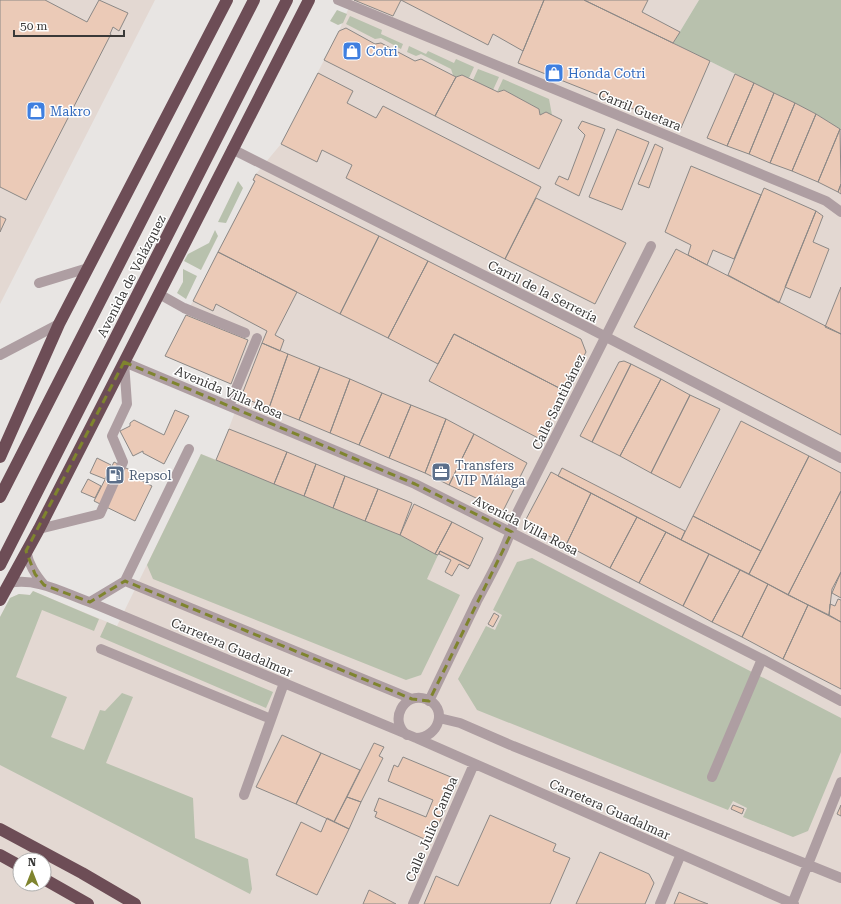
<svg xmlns="http://www.w3.org/2000/svg" width="841" height="904" font-family="'Roboto Serif',serif">
<rect width="100%" height="100%" fill="#e8e5e3"/>
<!-- built -->
<path fill="#e3d8d2" fill-rule="evenodd" d="M0 0H155L0 304Z
M352 0H699L673 43 816 114 841 130V904H0V617L10 598 19 594 30 595 33 591 117 626 201 454 217 460 241 396 231 384 165 356 254 181 253 180 256 174 281 144 339 31ZM20 860H44V884H20Z"/>
<!-- green -->
<path fill="#b8c1ad" d="M699 0H841V130L816 114 673 43Z
M337 10 347 14 343 23 338 25 330 21Z
M350 16 382 30 381 34 403 44 401 49 381 38 375 39 346 24Z
M409 46 426 54 428 51 454 63 456 59 474 67 469 78 462 75 456 77 453 75 451 69 421 54 416 56 407 52Z
M478 69 499 77 493 90 473 80Z
M503 79 549 99 552 115H540L539 109 504 90 497 92Z
M238 181 243 188 226 223 218 222Z
M215 230 218 236 201 270 184 261 188 254 209 243Z
M183 269 197 276 186 299 177 293 183 282Z
M201 454 400 535 438 555 427 579 460 595 421 675 406 680 153 579 147 565Z
M532 558 841 718V752L808 831 793 837 743 817 747 808 733 801 728 810 477 710 458 679 486 626 495 630 502 615 493 610 517 562Z
M33 591 99 619 94 631 42 610 16 677 67 697 51 737 84 750 100 710 105 711 122 693 133 697 106 763 193 798 195 838 248 859 252 889 250 894 0 765V617L10 598 19 594 30 595Z
M107 622 273 692 266 708 100 637Z"/>
<!-- building -->
<path fill="#ebcab7" stroke="#8b8886" d="M0 0H45L87 22 99 0 128 13 119 31 113 27 110 34H111L26 200 0 187Z
M354 0H544L523 51 493 34 488 45 401 0 393 16Z
M544 0H584L710 61 681 128 518 63Z
M584 0H648L642 12 680 32 673 43Z
M346 28 375 44 381 43 415 61 421 59 456 77 435 116 324 60 339 31Z
M318 73 353 91 347 103 376 118 383 106 541 187 505 259 346 178 352 165 322 150 317 162 281 144Z
M735 74 754 83 727 146 707 138Z
M462 75 498 92 504 90 539 109 540 115 546 112 562 120 539 169 435 116 456 77Z
M754 83 774 93 749 154 727 146Z
M774 93 795 103 770 163 749 154Z
M795 103 816 114 792 171 770 163Z
M816 114 840 129 818 182 792 171Z
M582 121 605 129 579 196 555 184 559 176 568 180 585 135 578 128Z
M617 129 649 142 622 210 589 197Z
M840 129 841 184 838 192 818 182Z
M655 144 663 148 649 188 638 184Z
M691 166 761 195 734 259 713 250 707 265 688 255 691 245 665 232Z
M256 174 379 236 340 314 218 252 255 181 253 180Z
M841 184V194L838 192Z
M764 188 816 211 779 303 728 275Z
M536 198 626 243 595 304 505 259Z
M816 211 823 216 813 242 829 249 810 298 785 287Z
M0 216 6 219 0 232Z
M379 236 428 261 388 338 340 314Z
M676 249 841 334V435L634 327Z
M218 252 297 292 275 335 284 340 280 351 262 343 267 331 216 304 213 311 193 301Z
M428 261 581 339 586 352 565 391 454 334 438 364 388 338Z
M841 287V334L825 327Z
M186 315 248 340 231 384 165 356Z
M454 334 565 391 540 439 429 381Z
M262 343 288 354 269 408 241 397Z
M288 354 320 367 299 420 269 408Z
M624 361 631 364 592 442 580 436 619 362Z
M631 364 661 379 620 456 592 442Z
M320 367 350 379 330 433 299 420Z
M350 379 382 393 359 445 330 433Z
M661 379 690 395 651 473 620 456Z
M382 393 411 405 389 458 359 445Z
M690 395 720 409 680 488 651 473Z
M411 405 446 419 425 473 389 458Z
M175 410 189 416 164 464 143 453V451L133 456 120 431 130 426V423L134 420 164 435Z
M446 419 474 434 449 485 425 473Z
M741 421 809 456 761 551 693 516Z
M229 429 287 452 274 484 216 460Z
M474 434 527 463 503 511 449 485Z
M287 452 316 464 304 496 274 484Z
M809 456 841 473V491L788 595 749 574Z
M97 458 111 465 105 479 90 473Z
M114 462 144 477 142 481 152 486 135 521 94 501Z
M316 464 345 476 333 508 304 496Z
M562 468 685 531 681 540 558 476Z
M551 472 591 493 566 545 524 523Z
M345 476 378 489 365 521 333 508Z
M88 479 101 486 95 498 81 492Z
M378 489 412 503 400 535 365 521Z
M841 491V572L832 589 829 615 788 595Z
M591 493 637 517 610 568 566 545Z
M414 504 452 522 435 554 400 535Z
M693 516 761 551 749 574 681 540Z
M637 517 666 532 639 583 610 568Z
M452 522 483 538 470 566 440 551 438 555 435 554Z
M666 532 709 554 683 606 639 583Z
M440 551 470 566 468 569 459 564 452 576 445 572 451 560 439 554Z
M709 554 740 570 712 622 683 606Z
M740 570 768 584 742 637 712 622Z
M841 572V598L832 593Z
M768 584 808 605 783 659 742 637Z
M838 599 841 600V622L829 615 830 604 835 606Z
M808 605 841 622V689L783 659Z
M494 613 499 616 493 627 488 624Z
M282 735 321 753 296 804 256 787Z
M374 743 384 747 379 756 383 758 361 802 347 797Z
M321 753 360 770 334 822 296 804Z
M403 757 458 780 431 842 375 817 377 812 374 811 379 798 426 817 433 800 388 781 394 765 398 767Z
M347 797 361 802 349 829 334 822Z
M733 805 744 809 742 814 731 809Z
M841 805V816L837 814Z
M490 815 556 844 553 851 570 858 550 904H424L436 876 458 886Z
M327 818 349 829 317 895 276 875 301 822 321 832Z
M600 852 649 874 654 883 645 904H576Z
M369 890 396 904H363Z
M679 892 700 901 708 904H674Z"/>
<g fill="none" stroke-linecap="round" stroke-linejoin="round">
<!-- minor -->
<path stroke="#ae9ea2" stroke-width="10" d="M338 0 826 201 841 212
M232 149 581 324 841 458
M39 283 88 268
M159 294 184 308 245 333
M0 355 59 324
M229 406 257 338
M39 529 100 514 123 462 112 436 127 404 124 362 415 484 762 659 841 701
M26 551C29 565 35 574 44 585
M125 581 189 449
M9 583C38 577 65 594 92 603L416 738 794 904
M90 602 125 581 412 699
M101 649 271 719
M429 701C445 667 461 634 477 601 492 573 508 545 516 515L651 246
M439 718 460 723 513 746 841 878
M407 735C388 721 404 691 426 699 449 707 439 738 416 738
M712 777 762 659
M244 795 284 683
M413 904 474 764
M660 904 681 854
M792 904 841 782"/>
<!-- highway -->
<path stroke="#6d4d56" stroke-width="12" d="M0 457 59 324 227 0
M0 497 254 0
M0 565 287 0
M0 600 39 529 309 0
M0 829 82 873 135 904
M0 855 20 866
M44 879 88 904"/>
</g>
<!-- marked area -->
<path fill="none" stroke="#7f842e" stroke-width="3" stroke-dasharray="8 5" stroke-linejoin="round" d="M124 362 415 484 512 532 429 701 412 699 125 581 90 602 44 585 35 574 26 551Z"/>
<!-- icons -->
<defs>
<symbol id="shop-square" viewBox="-11 -11 22 22"><rect x="-9" y="-9" width="18" height="18" rx="4" fill="#3f7fe0" stroke="#fff"/><path d="M-5-2.5h2.3a2.7 3.5 0 0 1 5.4 0H5L5.5 6h-11ZM-1.5-2.5h3a1.5 2.3 0 0 0-3 0Z" fill="#fff"/></symbol>
<symbol id="office-square" viewBox="-11 -11 22 22"><rect x="-9" y="-9" width="18" height="18" rx="4" fill="#5c6f8a" stroke="#fff"/><path d="M-6-3h4V-5.5h4V-3h4V5H-6ZM-1-4.5V-3h2v-1.5ZM-6 0V1H6V0Z" fill="#fff"/></symbol>
<symbol id="fuel-square" viewBox="-11 -11 22 22"><rect x="-9" y="-9" width="18" height="18" rx="4" fill="#5c6f8a" stroke="#fff"/><path d="M-5.5-6h7V0h2V4h1.3V-2.5L3-4.5l.8-.8L6-3V5H2.5V1h-1V6h-7ZM-4.2-4.7v3.2H.2V-4.7Z" fill="#fff"/></symbol>
</defs>
<g fill-rule="evenodd">
<use href="#shop-square" x="341" y="40" width="22" height="22"/>
<use href="#shop-square" x="543" y="62" width="22" height="22"/>
<use href="#shop-square" x="25" y="100" width="22" height="22"/>
<use href="#office-square" x="430" y="461" width="22" height="22"/>
<use href="#fuel-square" x="104" y="464" width="22" height="22"/>
</g>
<g text-anchor="middle" stroke-width="3" stroke-linejoin="round" paint-order="stroke">
<!-- shop labels -->
<g font-size="13" fill="#366cbe" stroke="#fff" text-anchor="start">
<text x="366" y="56">Cotri</text>
<text x="568" y="78">Honda Cotri</text>
<text x="50" y="116">Makro</text>
</g>
<!-- street labels -->
<g font-size="13" fill="#3a3938" stroke="#fff">
<text transform="translate(640 110) rotate(22)" y="5">Carril Guetara</text>
<text transform="translate(131 276) rotate(-63)" y="5">Avenida de Velázquez</text>
<text transform="translate(543 291) rotate(27)" y="5">Carril de la Serrería</text>
<text transform="translate(229 392) rotate(23)" y="5">Avenida Villa Rosa</text>
<text transform="translate(558 402) rotate(-64)" y="5">Calle Santibánez</text>
<text transform="translate(526 525) rotate(27)" y="5">Avenida Villa Rosa</text>
<text transform="translate(232 647) rotate(23)" y="5">Carretera Guadalmar</text>
<text transform="translate(610 809) rotate(24)" y="5">Carretera Guadalmar</text>
<text transform="translate(431 829) rotate(-67)" y="5">Calle Julio Camba</text>
</g>
<!-- service labels -->
<g font-size="13" fill="#4e5e75" stroke="#fff" text-anchor="start">
<text x="455" y="470">Transfers<tspan x="455" dy="15">VIP Málaga</tspan></text>
<text x="129" y="480">Repsol</text>
</g>
</g>
<!-- north arrow -->
<g transform="translate(32 872)"><circle r="19" fill="#ffffff" stroke="#b0b0af"/>
<path d="M0-3L7 15L0 10L-7 15Z" fill="#7f842e"/>
<text y="-6" font-size="11" font-weight="bold" text-anchor="middle" fill="#3a3938">N</text>
</g>
<!-- scale -->
<path d="M14 30v6h110v-6" fill="none" stroke="#3a3938" stroke-width="2"/>
<text x="20" y="30" font-size="12" fill="#3a3938" stroke="#ffffff" stroke-width="3" paint-order="stroke">50 m</text>
</svg>
